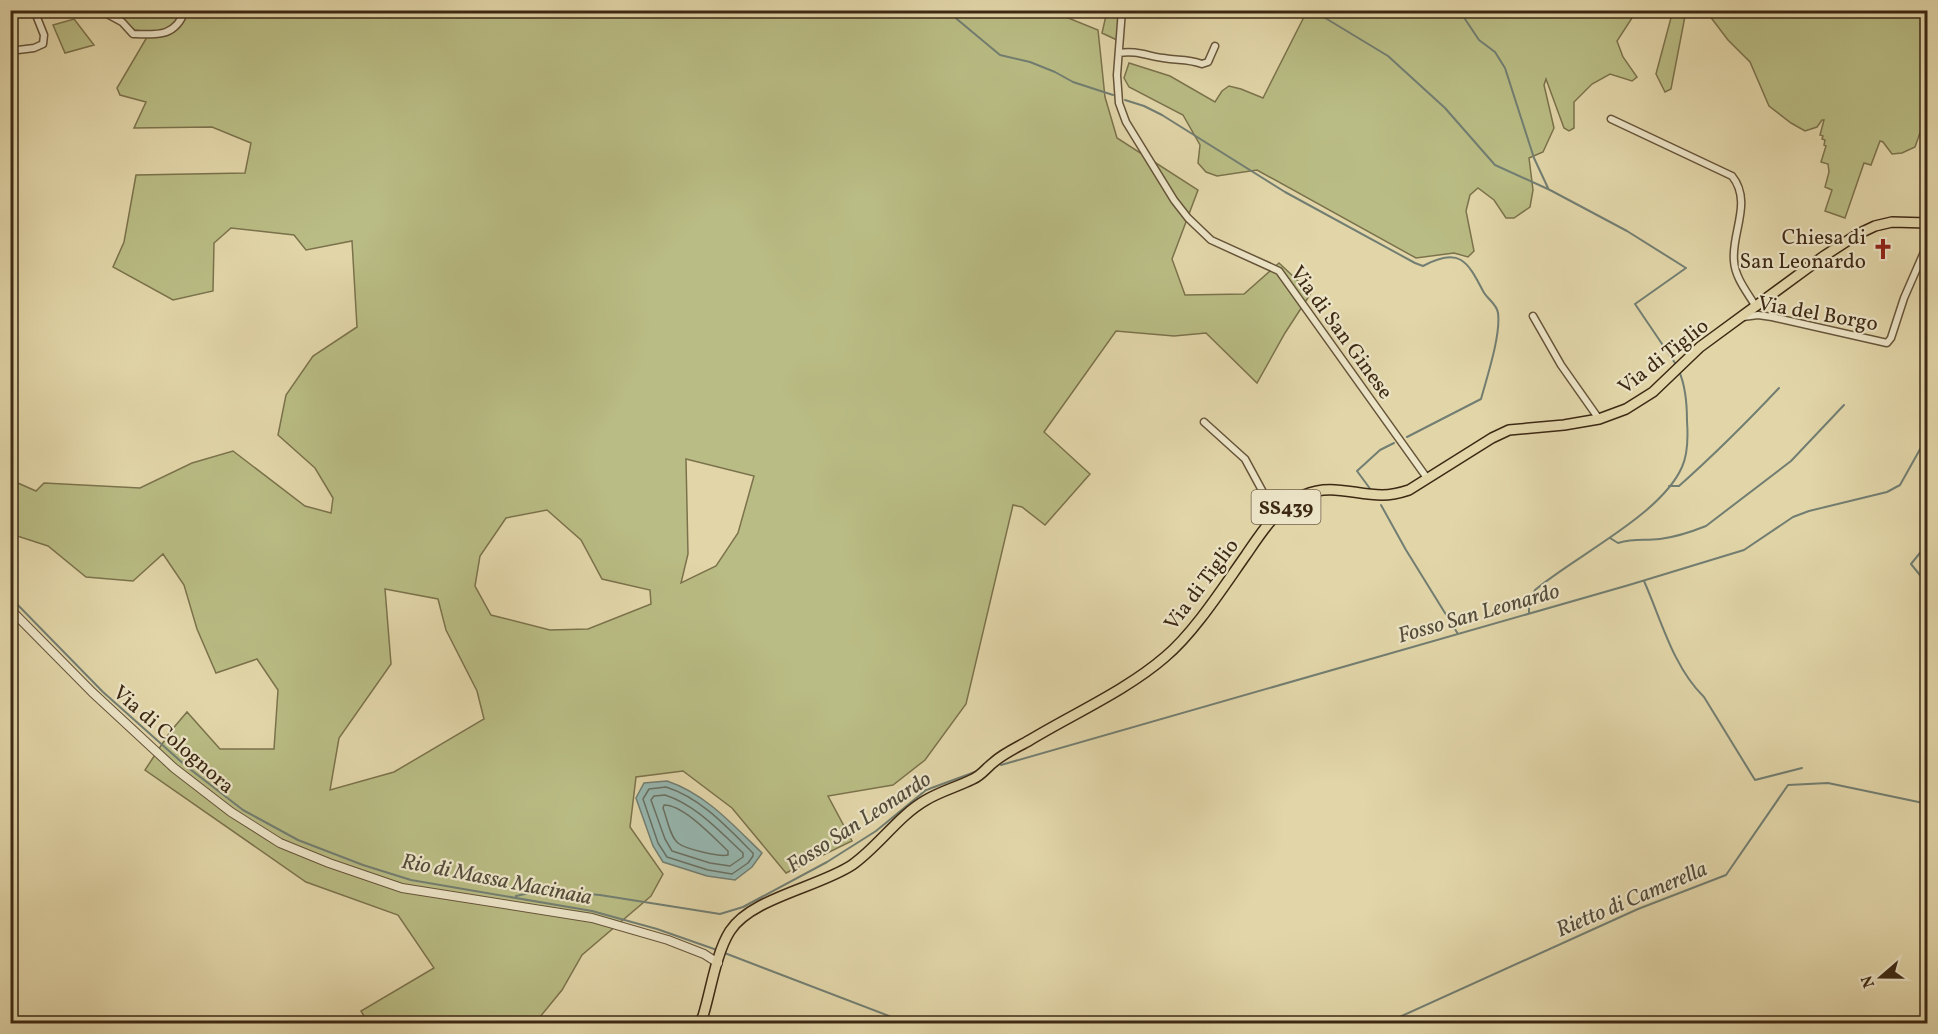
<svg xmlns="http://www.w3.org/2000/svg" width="1938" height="1034" font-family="Vollkorn,serif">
<rect width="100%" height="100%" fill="#e2d6a9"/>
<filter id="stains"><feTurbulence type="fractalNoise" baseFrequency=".00333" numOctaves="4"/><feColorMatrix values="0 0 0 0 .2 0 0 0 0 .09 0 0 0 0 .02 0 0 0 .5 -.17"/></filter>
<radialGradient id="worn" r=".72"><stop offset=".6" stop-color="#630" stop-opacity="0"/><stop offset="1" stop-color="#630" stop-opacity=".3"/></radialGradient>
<!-- green -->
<path fill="#b9bc84" stroke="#7b724c" stroke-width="1.5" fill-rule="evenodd" d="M111 11H1051L1098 30 1105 97 1117 138 1198 190 1172 259 1185 295 1244 294 1279 263 1311 293 1285 333 1257 383 1206 333 1174 336 1116 331 1044 432 1090 474 1045 525 1022 507 1013 505 966 704 925 760 893 785 828 796 852 841 786 873 732 808 683 771 636 777 630 827 663 874 651 896 582 955 562 990 535 1023H368L361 1011 434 968 398 915 306 882 145 770 170 732 187 712 220 749H274L278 690 257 659 216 673 197 629 184 585 163 554 133 581 86 577 48 546 11 534V480L36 491 44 483 140 488 192 463 233 451 305 506 331 513 333 498 315 468 278 435 286 395 313 356 357 327 352 241 306 250 294 235 231 228 214 243 213 291 173 300 113 267 124 242 136 175 245 173 251 143 212 127 134 128 146 102 120 95 117 88 150 32 135 30ZM686 459 754 476 738 533 716 566 681 583 688 554ZM547 510 581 540 602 579 650 590 651 604 588 629 550 630 491 615 475 586 480 556 506 518ZM385 589 438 599 446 630 477 691 484 719 394 772 330 790 339 738 391 664Z
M1107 11H1119L1117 40 1102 33Z
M1307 11H1633L1632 18 1617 41 1623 57 1637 77 1632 81 1610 74 1592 84 1574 102V128L1569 131 1564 128 1546 79 1544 85 1554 128 1543 152 1529 158 1533 190 1530 207 1514 218H1506L1494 200 1478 188 1470 195 1466 211 1474 251 1468 257 1454 253 1416 258 1257 170 1217 176 1206 172 1198 163 1200 145 1183 115 1129 87 1124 78 1129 63 1170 76 1215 102 1222 91 1229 86 1241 89 1263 98Z
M1669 11H1686L1671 89 1665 92 1656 74 1672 14Z
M1877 11V17L1884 11H1927V113L1915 147 1902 153 1892 154 1883 142 1880 141 1871 165 1864 163 1845 218 1825 211 1832 190 1825 187 1829 172 1828 164 1821 162 1826 146 1824 145 1825 140 1822 139 1823 136 1820 135 1824 120H1822L1817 127 1805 131 1791 123 1769 106 1750 62 1728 40 1706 11Z
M74 19 94 45 65 53 53 25Z"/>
<!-- water -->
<path fill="#96b7b0" stroke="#727e72" stroke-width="1.5" d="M667 781C706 794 733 825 762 853L752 867 735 880 707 876 663 862 653 846 636 798 644 783Z"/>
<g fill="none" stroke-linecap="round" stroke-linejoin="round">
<!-- shore -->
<path stroke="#6a7062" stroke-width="1.5" d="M666 787C701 798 727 827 753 853V856L748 863 732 874 708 870 667 857 658 843 643 799 649 789Z
M665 795C696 805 719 831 743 853V857L730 866 710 863 672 851 665 839 651 800 654 796Z
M664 805C684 805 713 837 728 851V855C719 857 685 849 678 843 670 837 667 818 663 808Z"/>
<!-- stream -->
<path stroke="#727e72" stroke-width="2" d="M946 10 1000 55 1030 62 1055 72 1073 82 1113 95
M1312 10 1388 56 1445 108 1495 165 1550 190 1627 231 1686 268 1635 304 1677 366
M1459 10 1479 40 1495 52 1505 68 1534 158 1548 188
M1125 100 1144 106 1162 115 1285 192 1415 263 1423 266C1459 247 1467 260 1483 291 1487 299 1497 304 1498 313 1501 335 1487 377 1481 399L1407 437
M1669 486H1679C1715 454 1746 423 1779 388
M1371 490 1357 471 1380 450 1394 443
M1381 505 1406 550 1458 634
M1610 538 1618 543C1636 538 1644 541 1660 539 1676 537 1691 532 1706 526L1791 461 1844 405
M1928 543 1911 564 1928 585
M1644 581C1661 619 1673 667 1704 697L1755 780 1802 768
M10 597 103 692 186 766 243 810 298 840 363 865 411 880 592 911 657 929 717 950
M1529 613V603L1535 590C1575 556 1661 515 1682 467 1688 454 1688 435 1687 421 1687 404 1686 387 1679 371
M1001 765 1629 585 1744 550 1793 517 1809 511 1887 492 1900 485 1928 435
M516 896 543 890 600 895 720 914 743 907 827 862 876 831 926 790 975 772
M722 952 910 1024
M1384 1024 1638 909 1726 875 1788 785 1828 783 1928 804"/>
<defs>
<path id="minor" d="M100 10 122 22 133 34C157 35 176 37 185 10
M1122 10 1117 75 1119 103 1126 122 1174 200 1188 218 1211 240 1279 271 1427 478
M10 51 34 48 43 44 44 35 34 10
M1119 53C1135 50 1148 56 1163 58 1179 61 1185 58 1202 64L1208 62 1215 46
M1611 119 1732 176C1753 202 1731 233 1734 261 1735 278 1748 293 1756 307
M1533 316 1561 365 1599 419
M1743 317 1758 315 1772 317 1887 343 1891 338 1904 298 1928 243
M1204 422 1245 459 1264 494 1280 513"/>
<path id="tertiary" d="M10 609 92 692 174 768 231 812 280 843 329 863 402 888 592 918 668 940 704 954 718 963"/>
<path id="primary" d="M699 1024 703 1016C711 990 716 953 730 931 751 898 819 887 852 865 879 846 898 816 926 800 941 791 957 787 973 779 982 775 986 768 994 762 1004 753 1018 747 1030 740 1073 714 1127 690 1165 657 1194 633 1224 586 1246 555 1261 533 1278 506 1304 495 1331 483 1355 495 1382 495 1392 495 1400 493 1409 490L1492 438 1509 430 1564 425 1599 419 1626 409 1653 392 1700 347 1824 256 1858 234 1875 226 1892 222 1928 223"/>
</defs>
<!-- minor casing -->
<use href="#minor" stroke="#665439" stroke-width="9"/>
<!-- tertiary casing -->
<use href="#tertiary" stroke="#665439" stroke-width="10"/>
<!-- primary casing -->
<use href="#primary" stroke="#3d2914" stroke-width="12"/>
<!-- minor -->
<use href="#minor" stroke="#ece4c7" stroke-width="6"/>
<!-- tertiary -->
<use href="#tertiary" stroke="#ece4c7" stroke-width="8"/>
<!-- primary -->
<use href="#primary" stroke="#e2d6a9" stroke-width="9"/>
</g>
<!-- icons -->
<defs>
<symbol id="church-bare" viewBox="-9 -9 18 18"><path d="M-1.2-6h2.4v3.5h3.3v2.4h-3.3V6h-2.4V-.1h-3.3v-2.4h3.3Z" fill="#8f2418" stroke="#ece4c7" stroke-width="2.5" paint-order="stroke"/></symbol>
</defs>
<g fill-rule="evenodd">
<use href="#church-bare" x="1868" y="234" width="30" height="30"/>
</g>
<g text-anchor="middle" stroke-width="4.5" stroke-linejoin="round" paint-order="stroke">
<!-- shield labels -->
<rect fill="#ece4c7" stroke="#72614a" stroke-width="1.5" x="1251.5" y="490" width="69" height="34" rx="4.5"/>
<g font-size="20" font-weight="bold" fill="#3d2914">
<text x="1286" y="514">SS439</text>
</g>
<!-- poi labels -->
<g font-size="21" fill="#3d2914" stroke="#ece4c7" text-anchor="end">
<text x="1866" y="244">Chiesa di<tspan x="1866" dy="24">San Leonardo</tspan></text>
</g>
<!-- street labels -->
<g font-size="21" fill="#3d2914" stroke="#ece4c7">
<text transform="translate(1818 313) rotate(10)" y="7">Via del Borgo</text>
<text transform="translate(1342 332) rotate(54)" y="7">Via di San Ginese</text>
<text transform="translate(1663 356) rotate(-38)" y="7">Via di Tiglio</text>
<text transform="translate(1201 584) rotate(-53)" y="7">Via di Tiglio</text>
<text transform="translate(174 739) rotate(41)" y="7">Via di Colognora</text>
</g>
<!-- water labels -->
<g font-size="22" font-style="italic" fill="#534c3b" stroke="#ece4c7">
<text transform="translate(1478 612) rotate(-16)" y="8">Fosso San Leonardo</text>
<text transform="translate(858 821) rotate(-33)" y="8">Fosso San Leonardo</text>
<text transform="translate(497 878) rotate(11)" y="8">Rio di Massa Macinaia</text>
<text transform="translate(1631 898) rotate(-23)" y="8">Rietto di Camerella</text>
</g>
</g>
<!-- margin -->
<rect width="1938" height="1034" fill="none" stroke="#e2d6a9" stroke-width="36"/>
<rect x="12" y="12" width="1914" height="1010" fill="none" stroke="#3d2914" stroke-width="3"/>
<rect x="18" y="18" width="1902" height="998" fill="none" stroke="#3d2914" stroke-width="1.5"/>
<!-- north arrow -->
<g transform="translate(1881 977) rotate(250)" stroke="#ece4c7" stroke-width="4.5" paint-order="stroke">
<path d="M0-4.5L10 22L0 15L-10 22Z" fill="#3d2914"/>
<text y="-9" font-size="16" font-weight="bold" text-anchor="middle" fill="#3d2914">N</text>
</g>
<rect width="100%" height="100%" filter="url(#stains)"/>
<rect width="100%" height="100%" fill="url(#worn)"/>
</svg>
